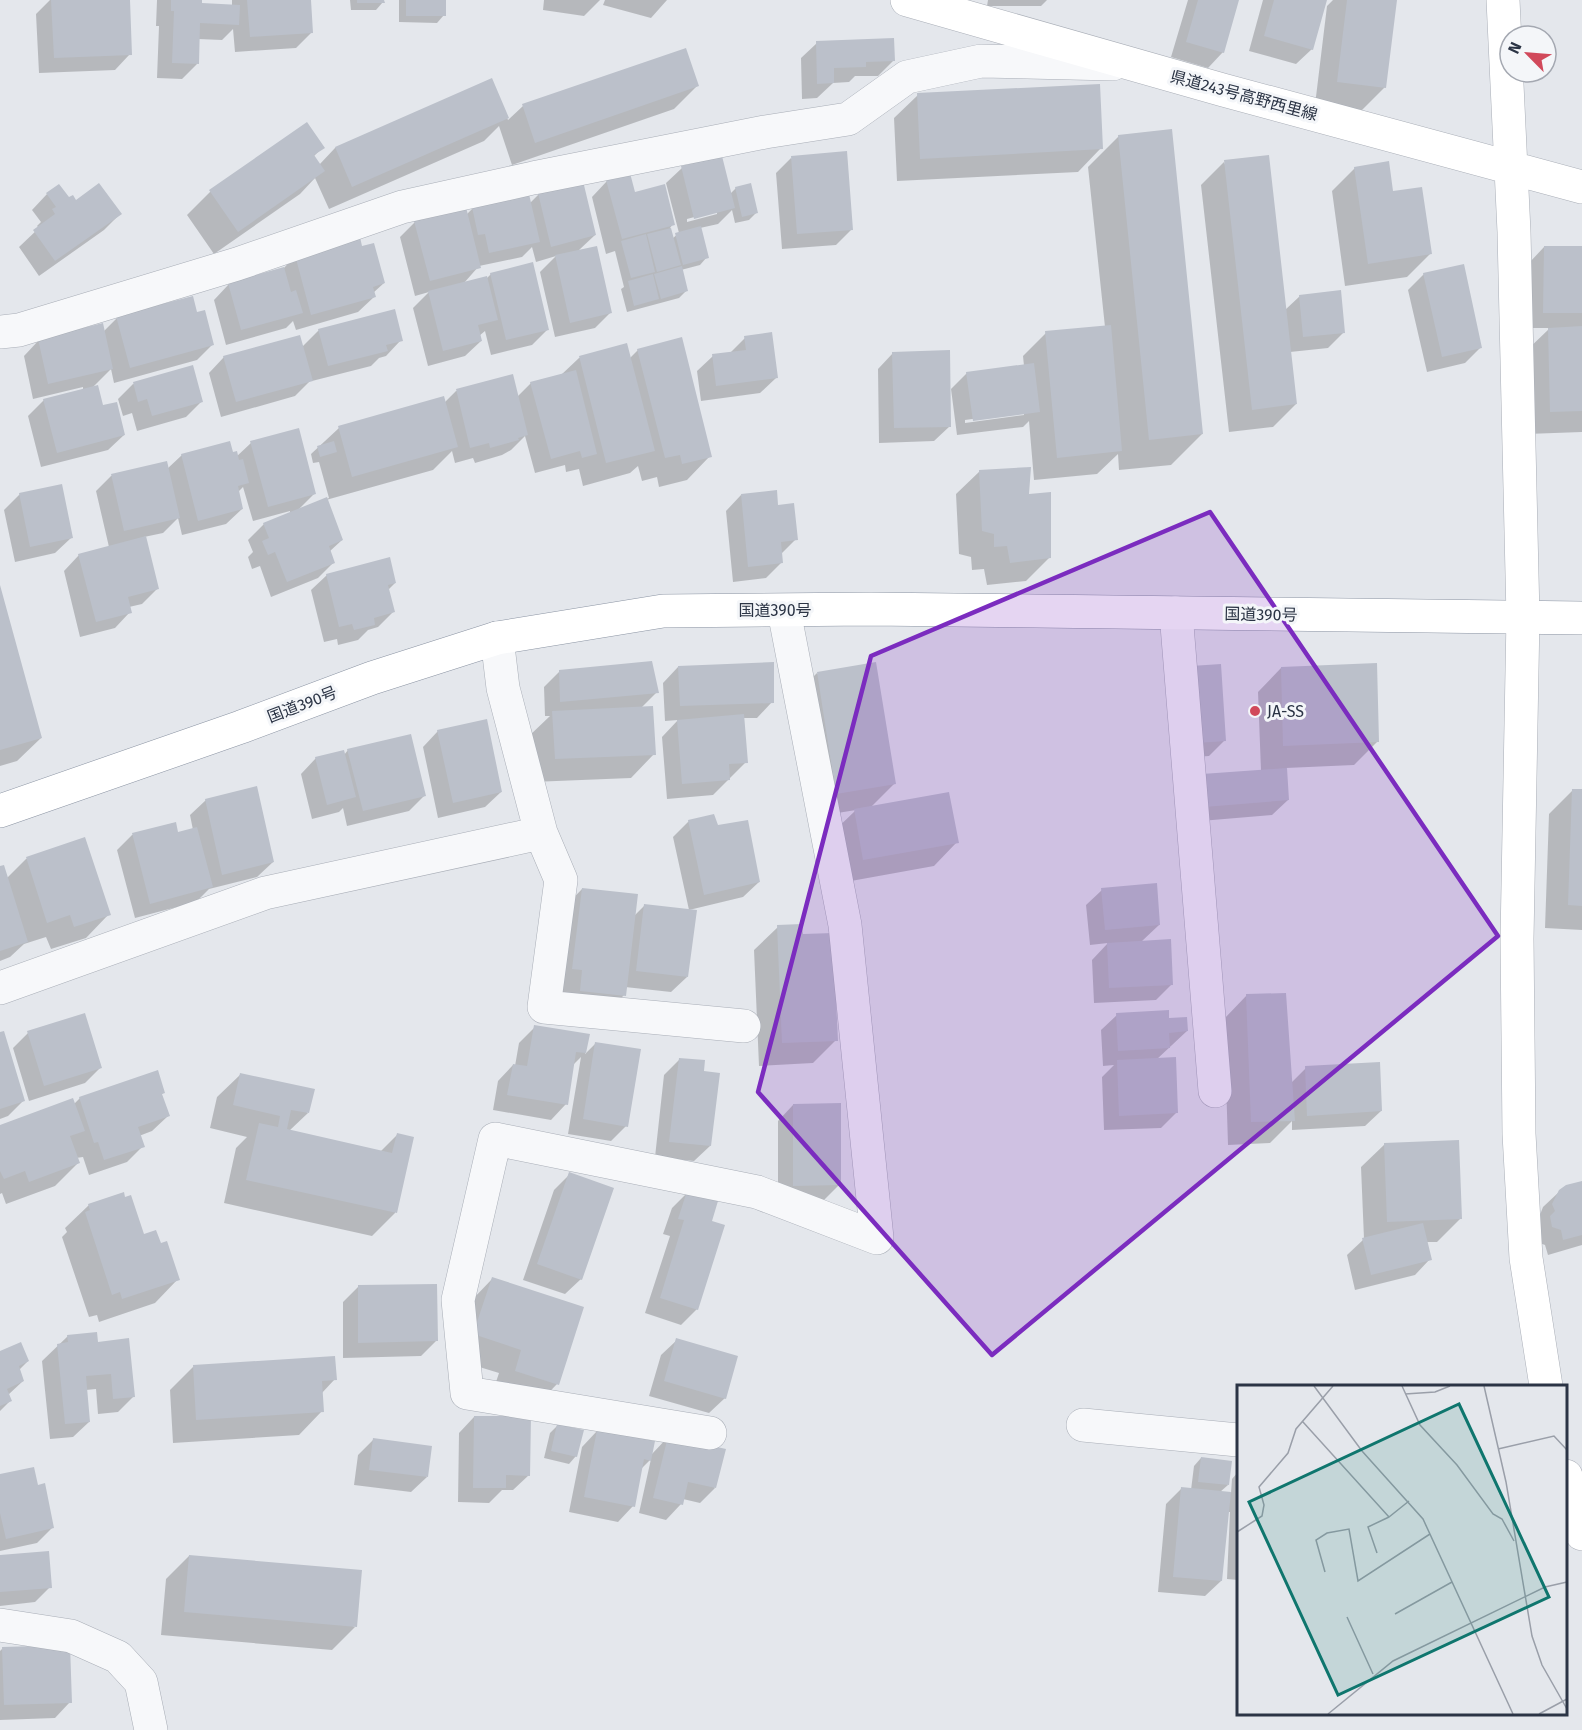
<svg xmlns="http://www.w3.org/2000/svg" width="1582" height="1730" font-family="'Fira Sans','Noto Sans JP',sans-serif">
<rect width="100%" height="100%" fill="#e4e7ec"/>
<!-- shadow -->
<path fill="#0003" fill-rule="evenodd" d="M50 0H128L130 54 115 70 39 73 36 14Z
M157 0H200V4L232 6V0H309L311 33 296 48 235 52 233 29 222 40 198 39 197 64 182 79 157 78 159 26H156Z
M350 0H383V2L376 10H351Z
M399 0H444V15L437 23 399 22Z
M544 0H600L584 16 543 10Z
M605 0H667L651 18 603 5Z
M988 0H1047L1041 6H987Z
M1188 0H1238L1223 52 1208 68 1171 57Z
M1263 0H1326L1312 49 1296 64 1249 51Z
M1333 0H1395L1385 87 1362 110 1315 105 1327 6Z
M817 43 894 60 878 76H855L849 82 833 83 817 98 802 99 801 58Z
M491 80 508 120 523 106 697 86 674 109 512 165 499 126 484 141 329 209 315 178 300 194 214 254 187 215 210 192 307 124 323 147 313 157 319 165 335 148Z
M918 95 1101 148 1078 172 897 181 894 118Z
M1119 136 1202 434 1171 465 1119 470 1118 454 1097 474 1034 480 1029 421 1023 427 957 435 951 389 967 373 1024 366 1023 356 1046 333 1105 327 1088 167ZM1024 412V415L965 423V420Z
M791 158 852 229 836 245 782 249 776 173Z
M1224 162 1285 310 1300 296 1344 332 1328 348 1290 352 1296 404 1273 427 1229 432 1201 185Z
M682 168 730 194 736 188 757 212 749 220 735 223 732 210 718 224 700 228 707 257 700 265 681 270 686 291 679 298 627 312 621 289 624 287 615 251 606 254 592 197 607 181 634 194 673 224 670 228 673 238 679 233 666 183ZM717 211V214L687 222V219Z
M1355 168 1392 193 1430 254 1407 277 1345 286 1332 191Z
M47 194 120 214 104 230 39 276 19 247 39 228 37 226 41 222 32 210Z
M539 194 595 235 578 251 611 312 595 328 555 337 540 272 556 256 536 262 532 247 522 257 479 266 464 283 486 279 491 274 547 330 532 345 491 355 485 331 479 336 481 341 465 356 428 366 413 308 429 292 415 296 400 237 415 222 466 215 472 209 530 203Z
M1544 247 1582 248V432L1527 434 1525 352 1550 328H1528L1529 263Z
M361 248 384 283 373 293 374 297 358 312 296 330 293 321 286 328 226 345 214 300 229 284 283 269 295 256Z
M1424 274 1480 348 1465 363 1427 372 1408 290Z
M196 313 213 344 197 360 114 383 111 369 92 388 102 407 124 435 108 450 41 467 28 416 44 400 83 390V387L33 399 24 356 39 340 103 332 117 318Z
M319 330 401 340 386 356 379 358 371 366 312 381V379L295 396 221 417 209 373 224 357 302 347Z
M745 338 776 378 760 393 701 401 697 371 713 356 729 354Z
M626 345 630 358 638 350 710 456 687 480 659 487 657 477 642 481 638 466 630 473 583 486 579 469 566 472 565 465 535 473 525 436 511 450 502 455 475 463 473 458 455 463 452 451 433 470 326 500 342 540 329 552 334 562 318 578 271 597 260 566 252 569 248 557 253 552 248 540 264 524 290 513V511L253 521 243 487 238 492 242 509 226 524 182 535 178 518 163 533 144 537 158 588 142 604 129 607 130 612 115 628 80 637 64 571 79 555 109 547 96 491 111 476 167 469 182 455 232 454 236 457 251 443 315 493 297 511 329 498 319 462 313 463 311 454 339 428 444 403 456 391 517 397 531 383 561 375 579 358Z
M893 353 950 426 934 441 879 443 878 369Z
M133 384 202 401 186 417 137 431 132 413 123 416 118 399Z
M980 471 1027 496 1049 558 1026 581 987 585 984 569 972 570 971 557 959 554 956 494Z
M20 494 71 538 55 553 15 562 4 510Z
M741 495 776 507 796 539 781 554 782 562 766 578 733 582 726 511Z
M327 575 395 583 388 590 393 612 378 627 368 630 358 640 338 645 337 639 324 642 311 590Z
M0 588 41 738 17 761 0 766Z
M678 667 772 702 757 718H743L746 762 713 795 667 799 662 737 678 720 665 721 663 683Z
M1281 668 1377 742 1354 765 1286 768 1288 800 1272 815 1189 822 1187 791 1261 771 1258 692Z
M560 671 657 692 641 708 654 754 631 778 532 782 529 736 550 716H545L544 687Z
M817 673 894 784 870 808 957 842 934 866 840 883 831 834 856 810 813 817 794 696Z
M1176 683 1225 740 1209 756 1181 758Z
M438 731 501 792 485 807 438 818 423 747Z
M348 750 425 795 409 811 347 826 343 808 339 812 312 819 301 774 316 758 344 755Z
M1582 785V930L1545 928 1549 814 1572 791H1582Z
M206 800 273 862 257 877 209 889 196 902 135 918 117 850 132 835 174 823 177 834 193 830 190 815Z
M689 821 717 826 759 882 743 897 689 910 673 837Z
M85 839 109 914 86 938 51 949 46 937 24 944 10 957 0 961V868L7 878 26 859Z
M582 889 634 916 645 905 687 977 671 992 625 987 624 995 601 1019 550 992 559 913Z
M1102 890 1159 925 1141 942 1172 984 1156 1000 1094 1003 1092 960 1108 943 1090 945 1086 905Z
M778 927 801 935 836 1040 813 1063 759 1066 754 950Z
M1247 995 1291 1083 1306 1068 1381 1111 1365 1126 1292 1130V1121L1270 1143 1228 1145 1224 1019Z
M1117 1015 1168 1020 1187 1031 1156 1060 1177 1112 1161 1128 1104 1130 1102 1077 1114 1065 1103 1066 1101 1030Z
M535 1027 588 1035 585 1054 596 1043 626 1126 611 1141 568 1134 581 1057 573 1065 566 1104 551 1120 493 1110 498 1081 513 1065 515 1066 519 1043Z
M0 1033 23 1101 8 1116 0 1119Z
M28 1033 100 1068 85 1083 29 1101 13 1048Z
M680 1059 710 1146 694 1161 655 1157 664 1075Z
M241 1074 308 1113 289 1131 380 1152 397 1135 395 1213 372 1236 224 1203 236 1148 247 1137 210 1128 217 1097Z
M163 1093 161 1095 168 1116 152 1131 139 1136 143 1146 127 1162 89 1175 83 1157 76 1158 78 1163 55 1186 6 1204 2 1193 0 1194V1126L74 1104 80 1098Z
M793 1105 840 1184 824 1200 778 1201V1121Z
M1385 1144 1460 1219 1437 1242H1426L1430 1259 1415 1275 1355 1290 1347 1255 1364 1239 1361 1167Z
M570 1174 581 1279 565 1294 523 1280 554 1190Z
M1582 1182V1245L1548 1255 1545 1245 1537 1242 1538 1220 1543 1207 1560 1191Z
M687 1193 710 1222 697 1309 681 1325 645 1313 670 1236 663 1234 672 1208Z
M89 1205 143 1235 178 1279 155 1303 99 1322 97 1315 89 1317 62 1237 67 1232 65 1228Z
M493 1278 557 1384 534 1408 492 1394 499 1373 450 1358 470 1302Z
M358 1287 436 1341 421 1356 343 1358V1302Z
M68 1336 97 1343 134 1396 118 1412 98 1414 96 1389 86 1390 89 1422 73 1437 50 1439 42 1361Z
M677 1340 725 1398 709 1413 649 1396 661 1355Z
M0 1352 28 1361 19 1370 23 1381 8 1395 10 1401 0 1411Z
M193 1367 335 1379 321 1394 322 1411 299 1435 173 1443 170 1390Z
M474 1417 529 1475 513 1490H502L489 1503 458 1502 459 1433Z
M557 1426 576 1456 569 1464 544 1458 550 1433Z
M597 1431 651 1455 668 1437 715 1488 700 1503 683 1499 681 1504 666 1520 639 1513 651 1459 641 1469 633 1506 618 1522 569 1512 582 1447Z
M373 1440 427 1477 411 1492 354 1485 358 1455Z
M1201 1458 1228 1485 1220 1492 1231 1493 1232 1479 1238 1472V1580L1227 1579 1230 1512H1227L1221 1581 1205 1596 1158 1592 1166 1504 1181 1489 1191 1490 1194 1466Z
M0 1476 37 1487 53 1527 37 1543 0 1551Z
M0 1556 50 1587 35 1602 0 1606Z
M189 1556 355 1627 332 1650 161 1635 166 1579Z
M2 1649 70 1702 55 1718 0 1720V1651Z"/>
<!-- building -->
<path fill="#bbc0ca" d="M51 0H130L132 55 54 58Z
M171 0H202V3L240 5 239 25 200 23 199 64 172 63 174 11H171Z
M247 0H311L313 33 250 37Z
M357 0H384L385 3H357Z
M406 0H446V16H406Z
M1198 0H1239L1224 53 1186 42Z
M1274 0H1327L1313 50 1264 36Z
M1347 0H1397L1386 88 1337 82Z
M894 38 895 61 866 62V67L834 68V83L817 84 816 41Z
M686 48 699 86 535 143 522 104Z
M492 78 509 118 352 187 335 147Z
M1100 84 1103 149 920 159 917 93Z
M307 122 325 148 314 155 325 171 238 232 209 190Z
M1172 129 1203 434 1149 440 1118 135Z
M847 151 853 230 797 234 791 156Z
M1269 155 1297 404 1252 410 1224 160Z
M722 156 735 208 694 219 681 166Z
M1389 161 1393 191 1422 187 1432 254 1368 264 1354 167Z
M630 173 635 192 665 184 675 225 622 239 606 180Z
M583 181 596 235 551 247 538 193Z
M99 183 122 214 55 261 33 230 55 214 52 209 56 207 46 193 59 184 69 197 73 195 76 200Z
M751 183 758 213 742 217 735 187Z
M529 194 540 242 489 253 485 234 478 235 472 207Z
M466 207 481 268 430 281 414 221Z
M701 226 709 258 683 265 675 233Z
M671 228 681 265 657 272 647 234Z
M646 234 655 272 631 278 621 241Z
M360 237 362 246 374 243 385 283 373 287 376 297 311 315 295 255Z
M597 246 612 313 570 323 555 255Z
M1544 246H1582V313H1543Z
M533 262 549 330 506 340 490 273Z
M1464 264 1482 348 1442 357 1423 273Z
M682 266 688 291 661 299 654 274Z
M284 267 291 292 296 290 303 313 241 330 228 283Z
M653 274 659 299 634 306 628 281Z
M487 276 498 320 478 325 482 341 443 351 428 291Z
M1341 290 1345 333 1303 337 1299 295Z
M193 296 197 312 205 310 214 345 130 368 116 316Z
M395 309 403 341 386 345 388 351 328 366 318 329Z
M103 323 113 369 48 384 38 339Z
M1111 325 1122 451 1057 458 1045 331Z
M1582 326V411L1550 412 1548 328Z
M772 332 778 378 716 386 712 354 746 350 744 336Z
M300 335 313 381 236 402 223 356Z
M682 337 712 457 682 464 680 455 665 458 637 349Z
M627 343 655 451 606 463 579 356Z
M950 350 951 427 894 428 892 352Z
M1034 363 1040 412 973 421 966 372Z
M193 365 203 402 152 416 147 399 138 402 133 382Z
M576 370 597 454 582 458 580 451 551 459 530 382Z
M513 374 528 435 518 438 519 440 490 448 489 443 470 448 456 389Z
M98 385 103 405 117 402 125 435 57 453 43 399Z
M444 396 458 447 352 477 338 426Z
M299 428 316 494 268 507 250 441Z
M230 441 233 452 237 451 239 460 243 459 249 483 238 486 243 509 198 521 181 454Z
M334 441 337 452 320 457 317 446Z
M167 461 180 518 124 531 111 474Z
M1031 467 1029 494 1051 492V558L1010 563 1007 546 994 547V534L982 531 979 470Z
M62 484 73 538 30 547 19 493Z
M777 490 778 505 794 503 798 540 781 542 783 563 748 567 741 494Z
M327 497 343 540 329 546 335 563 287 582 275 552 268 555 262 541 269 538 263 523Z
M146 536 159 589 128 597 132 613 96 622 78 554Z
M390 557 396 583 388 585 395 612 374 618 375 625 354 630 352 624 339 627 326 574Z
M0 585 42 738 0 750Z
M652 661 659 693 560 702 559 670Z
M774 662V703L680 706 678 666Z
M876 662 896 784 836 794 817 672Z
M1377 663 1379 742 1283 746 1281 667Z
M1221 664 1226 741 1196 743 1191 666Z
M653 706 656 755 555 759 552 711Z
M744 714 748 763 729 764 730 780 682 784 677 720Z
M487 719 502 792 453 803 437 730Z
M411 734 426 796 363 811 347 749Z
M344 750 356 797 327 805 315 757Z
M1287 768 1289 800 1204 807 1202 774Z
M257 786 274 862 222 875 205 799Z
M1572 789H1582V906L1568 905Z
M949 792 959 843 863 860 854 809Z
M714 814 718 825 748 820 760 882 704 895 688 820Z
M176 822 178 832 197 827 213 887 150 904 132 833Z
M85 837 111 915 74 927 70 915 47 923 26 857Z
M4 865 28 942 0 951V866Z
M1157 883 1160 925 1105 930 1101 888Z
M582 888 638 894 626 996 580 991 582 970 572 969Z
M644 904 697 910 688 977 636 971Z
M802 924 803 934 833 933 838 1041 782 1043 777 925Z
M1171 939 1173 985 1109 988 1107 943Z
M1286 993 1295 1121 1251 1122 1246 994Z
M1169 1010V1018L1187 1017 1188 1031 1169 1033 1170 1048 1118 1051 1116 1013Z
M85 1013 102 1068 44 1086 27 1031Z
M534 1025 590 1034 586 1053 576 1052 568 1105 507 1095 513 1064 527 1066Z
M4 1031 25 1101 0 1109V1032Z
M595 1042 641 1049 628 1127 583 1119Z
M1176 1057 1178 1113 1119 1116 1117 1060Z
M679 1058 705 1060 704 1071 720 1073 711 1146 669 1142Z
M1380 1062 1382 1111 1307 1116 1305 1066Z
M158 1070 165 1093 162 1094 170 1116 138 1127 145 1147 104 1160 98 1142 94 1143 79 1097Z
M240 1073 315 1089 309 1113 291 1110 287 1129 392 1153 397 1133 414 1137 397 1213 246 1180 259 1123 278 1127 280 1116 233 1105Z
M73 1098 85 1131 70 1136 80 1163 29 1182 25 1171 4 1179 0 1171V1125Z
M841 1103V1185L793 1186V1104Z
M1459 1140 1462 1219 1387 1222 1384 1143Z
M569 1172 614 1188 582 1280 537 1264Z
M1582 1181V1235L1563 1240 1561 1230 1552 1227 1550 1216 1555 1211 1552 1204 1559 1190 1566 1185Z
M687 1191 718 1201 712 1221 725 1225 698 1310 660 1298 684 1220 678 1219Z
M124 1192 125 1197 131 1195 144 1234 156 1230 161 1243 167 1241 180 1280 122 1299 120 1292 112 1295 85 1212 90 1210 88 1204Z
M1423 1223 1432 1260 1371 1275 1362 1238Z
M492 1277 584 1307 559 1385 515 1371 521 1350 473 1334Z
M437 1284 438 1341 358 1343V1285Z
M97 1332 98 1342 129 1338 135 1397 113 1399 111 1374 86 1376 90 1422 65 1424 57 1344 68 1342 67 1335Z
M676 1338 738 1356 726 1399 664 1381Z
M21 1342 29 1361 19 1366 24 1381 7 1389 12 1401 0 1406V1351Z
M335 1356 337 1380 322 1381 324 1412 196 1420 193 1365Z
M474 1416H531L530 1476 506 1475V1488H473Z
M557 1424 584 1430 577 1457 551 1451Z
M597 1430 655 1441 651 1461 644 1459 635 1507 584 1497Z
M668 1436 726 1449 716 1488 688 1482 683 1505 653 1498Z
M373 1438 432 1446 428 1477 369 1470Z
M1201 1457 1232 1461 1229 1485 1198 1482Z
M34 1467 38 1485 45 1483 54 1528 6 1539 0 1513V1474Z
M1181 1487 1231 1492 1222 1581 1173 1577Z
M49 1551 52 1588 0 1592V1555Z
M189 1555 362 1570 357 1627 184 1612Z
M70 1645 72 1703 4 1705 2 1647Z"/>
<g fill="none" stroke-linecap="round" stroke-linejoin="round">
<defs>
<path id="street" d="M0 332 19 330 237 264 402 207 533 178 765 132 848 119 907 77 981 61 1113 64
M1176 613 1215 1091
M541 833 561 880 544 1007 744 1026
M0 988 265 893 541 833 503 688 497 638
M1083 1425 1238 1440
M710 1433 467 1393 458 1300 495 1139 757 1192 877 1238 845 925 784 611
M0 1625 71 1636 118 1657 141 1682 151 1730"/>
<path id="secondary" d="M907 0 1223 90 1582 187
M1503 0 1514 232 1523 617 1517 939 1519 1134 1526 1258 1546 1386
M1566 1476 1582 1534"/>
<path id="highway" d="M0 811 241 727 372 678 497 638 663 611 871 609 1582 618"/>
</defs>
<!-- street casing -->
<use href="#street" stroke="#a9aeb7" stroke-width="34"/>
<!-- secondary casing -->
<use href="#secondary" stroke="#a9aeb7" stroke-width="34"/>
<!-- highway casing -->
<use href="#highway" stroke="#8b94a3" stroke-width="34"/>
<!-- street -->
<use href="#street" stroke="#f7f8fa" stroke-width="33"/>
<!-- secondary -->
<use href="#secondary" stroke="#fff" stroke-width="33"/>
<!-- highway -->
<use href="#highway" stroke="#fff" stroke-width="33"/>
</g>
<!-- marked area -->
<path fill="#7b2cbf" fill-opacity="0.2" stroke="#7b2cbf" stroke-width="4.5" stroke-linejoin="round" d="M1210 512 1498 936 992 1355 758 1092 871 656Z"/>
<!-- markers -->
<circle fill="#d1495b" stroke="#f4f6f9" stroke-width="2" cx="1255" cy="711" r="6"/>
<g text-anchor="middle" stroke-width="6" stroke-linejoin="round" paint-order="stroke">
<!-- street labels -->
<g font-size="16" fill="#2b3445" stroke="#f4f6f9">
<text transform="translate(1244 95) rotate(15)" y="6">県道243号高野西里線</text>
<text x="775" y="616">国道390号</text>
<text transform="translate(1261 614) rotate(1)" y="6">国道390号</text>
<text transform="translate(302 704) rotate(-21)" y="6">国道390号</text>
</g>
<!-- poi labels -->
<g font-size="16" fill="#2b3445" stroke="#f4f6f9" text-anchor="start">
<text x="1267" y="717">JA-SS</text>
</g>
</g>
<!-- overview -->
<g transform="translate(1237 1385)">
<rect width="330" height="330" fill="#e4e7ec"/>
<path fill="none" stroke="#9a9fa9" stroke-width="1.5" d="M77 1 125 66 186 134 276 329M165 1 183 40 220 80 256 129 265 134 277 156M247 1 269 97 295 251 305 280 330 324M168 9 198 7 213 1M66 37 152 132 172 116M261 64 317 51 330 65M0 147 25 131 27 120 22 102 51 68 59 44 96 1M140 168 131 142 152 132M88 187 79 155 90 148 112 144 121 196 193 149M158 229 215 197M110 232 136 289M91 329 156 276 308 202 330 197M302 329 330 314"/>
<path fill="#0f766e" fill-opacity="0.15" stroke="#0f766e" stroke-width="3" d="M222 19 312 212 101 310 12 117Z"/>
<rect width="330" height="330" fill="none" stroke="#2b3445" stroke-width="3"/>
</g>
<!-- north arrow -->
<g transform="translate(1528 54) rotate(295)"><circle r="28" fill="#f4f6f9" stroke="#a4a8b1" stroke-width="1.5"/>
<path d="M0-4.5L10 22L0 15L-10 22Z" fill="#d1495b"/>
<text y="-9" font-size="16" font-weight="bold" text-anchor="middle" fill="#2b3445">N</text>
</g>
</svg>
